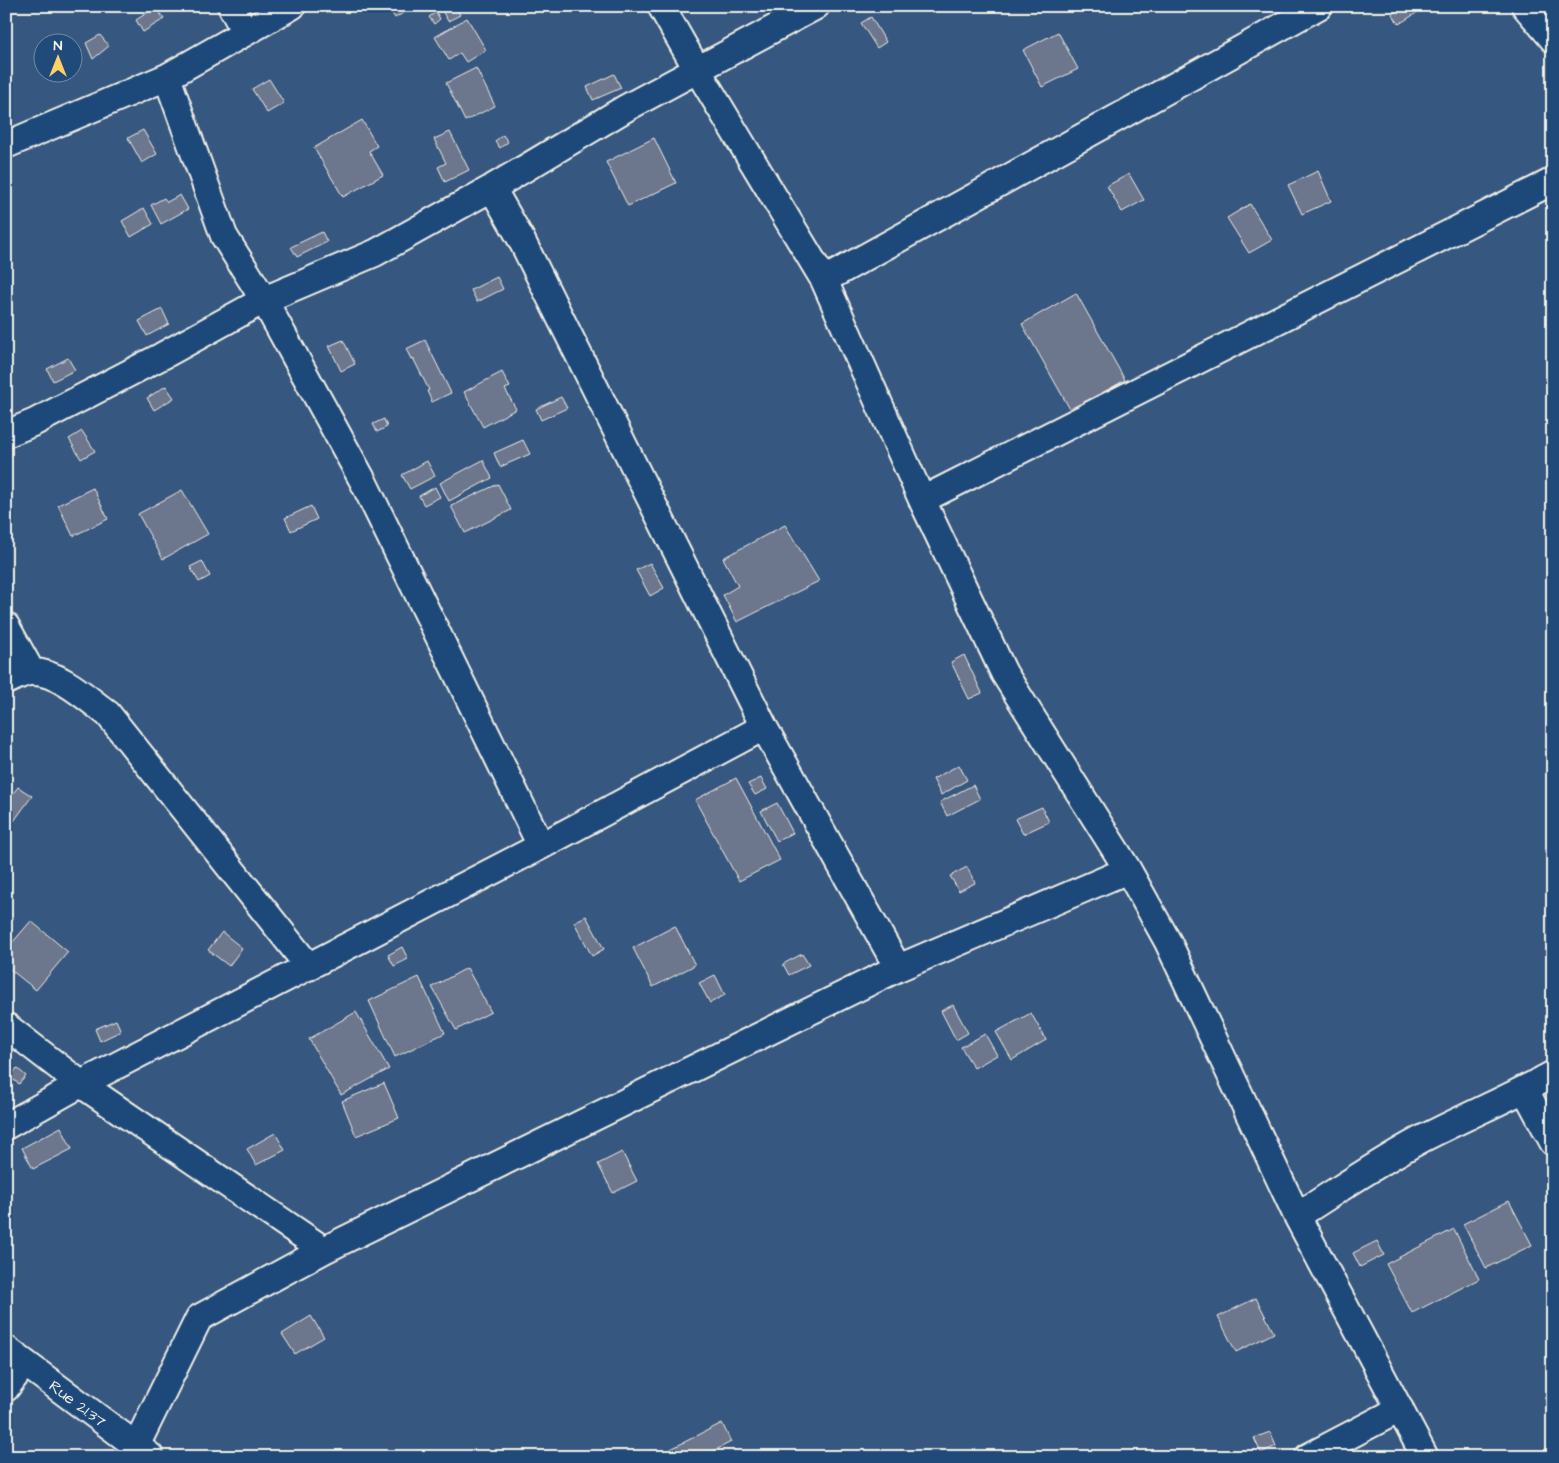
<svg xmlns="http://www.w3.org/2000/svg" width="1559" height="1463" font-family="'Architects Daughter',sans-serif">
<rect width="100%" height="100%" fill="#36577f"/>
<filter id="ink" filterUnits="userSpaceOnUse"><feTurbulence type="fractalNoise" baseFrequency=".02" numOctaves="2"/><feDisplacementMap in="SourceGraphic" scale="10" xChannelSelector="R" yChannelSelector="G"/><feConvolveMatrix kernelMatrix="1 2 1 2 8 2 1 2 1" color-interpolation-filters="sRGB"/></filter>
<g filter="url(#ink)">
<!-- building -->
<path fill="#6c768c" stroke="#f4f1e8" d="M396 6H398L403 13 395 18 390 10Z
M447 6H456L460 15 448 21 441 9Z
M1403 6H1414L1418 12 1399 24 1392 14Z
M156 7 164 19 143 32 136 20Z
M436 12 440 19 434 24 429 17Z
M871 17 886 42 877 48 861 23Z
M467 18 486 50 466 62 460 53 449 60 435 37Z
M1058 32 1078 69 1042 87 1023 50Z
M100 35 109 46 93 59 86 43Z
M476 68 495 106 465 121 446 83Z
M614 74 621 88 593 100 587 87Z
M269 79 284 103 267 113 252 89Z
M362 120 377 146 369 151 383 175 343 197 314 148Z
M143 130 157 154 142 163 128 138Z
M450 132 469 170 445 182 438 167 446 163 434 139Z
M503 135 508 142 500 148 495 141Z
M654 138 676 183 628 206 606 162Z
M1318 171 1331 201 1302 214 1288 185Z
M1129 174 1144 200 1122 212 1107 186Z
M180 195 188 209 161 224 151 205 164 198 167 202Z
M1250 204 1272 240 1249 253 1227 218Z
M144 208 153 224 131 237 122 221Z
M322 232 327 242 297 257 291 247Z
M497 277 503 289 477 302 471 290Z
M1076 293 1125 380 1071 411 1022 324Z
M162 309 169 324 147 336 139 321Z
M343 340 355 364 341 371 329 346Z
M425 340 451 393 432 402 427 391 429 390 413 358 411 359 406 349Z
M68 358 75 370 53 381 47 369Z
M502 372 510 387 505 389 516 409 483 427 464 392Z
M166 386 174 398 154 410 147 398Z
M561 397 567 408 541 420 536 409Z
M384 419 387 427 377 432 373 424Z
M82 431 95 451 81 459 69 439Z
M523 440 530 454 500 467 494 453Z
M483 460 492 478 449 501 440 483Z
M427 461 435 476 410 489 402 475Z
M498 484 511 510 465 533 451 506Z
M435 487 440 497 424 505 419 496Z
M93 488 108 519 73 536 58 505Z
M182 490 208 534 163 559 138 514Z
M311 506 317 519 291 531 285 518Z
M785 525 819 581 737 622 723 595 738 586 723 558Z
M202 561 210 576 199 582 190 567Z
M650 563 664 588 650 596 636 570Z
M964 655 982 693 969 699 951 662Z
M959 765 967 780 941 795 933 779Z
M736 778 780 860 739 881 695 800Z
M761 778 767 789 755 795 748 784Z
M973 785 980 799 947 816 940 802Z
M18 787 32 796 14 821 6 815V803Z
M777 803 793 833 777 841 761 811Z
M1042 807 1049 822 1023 834 1015 819Z
M967 867 975 883 959 891 950 876Z
M586 916 604 949 592 956 574 922Z
M31 921 68 952 36 990 6 966V950Z
M675 926 695 965 653 987 633 948Z
M222 932 242 948 229 966 208 950Z
M402 947 408 959 394 966 388 955Z
M802 954 809 965 789 975 783 964Z
M467 968 491 1012 456 1030 432 987Z
M715 975 725 995 710 1003 699 983Z
M419 977 445 1033 395 1057 369 1001Z
M953 1005 968 1033 956 1040 941 1011Z
M356 1012 389 1069 341 1095 309 1039Z
M1031 1013 1046 1040 1012 1060 996 1032Z
M116 1020 121 1031 100 1041 95 1029Z
M985 1034 997 1055 974 1068 961 1047Z
M17 1068 26 1076 19 1084 10 1077Z
M384 1083 399 1118 356 1136 342 1101Z
M61 1127 72 1149 33 1169 22 1148Z
M275 1133 285 1150 256 1165 247 1149Z
M622 1152 637 1181 613 1193 598 1164Z
M1509 1201 1532 1245 1486 1268 1463 1224Z
M1454 1229 1479 1279 1412 1313 1386 1264Z
M1377 1241 1384 1255 1360 1267 1353 1253Z
M1256 1298 1274 1333 1236 1352 1218 1317Z
M311 1316 324 1337 295 1354 282 1334Z
M1553 1393V1413L1544 1397Z
M722 1423 731 1442 708 1454 709 1457H655Z
M1270 1432 1276 1446 1261 1453 1254 1438Z"/>
<g fill="none" stroke-linecap="round" stroke-linejoin="round">
<defs>
<path id="minor" d="M231 6 245 32
M661 6 698 71 824 280 922 500
M1525 6 1553 39
M167 77 224 236 264 300 363 481 541 846
M6 145 167 77 292 6
M492 188 521 239 764 727 898 968
M824 280 1319 6
M6 434 35 422 162 356 264 300 375 253 492 188 626 108 816 6
M6 626 31 671
M6 681C14 678 25 671 33 672 59 672 88 699 108 714L309 967
M6 1026 81 1084 324 1250
M1525 1090 1553 1142
M6 1126 81 1084 541 846 764 727
M1297 1216C1337 1191 1377 1163 1420 1140 1464 1117 1510 1098 1553 1074
M6 1349 150 1456
M6 1388 25 1363
M136 1446 199 1318 324 1250 898 968 1128 870
M1308 1457 1400 1409
M1425 1457 1297 1216 1168 942 1128 870 1004 673 922 500 1553 181"/>
</defs>
<!-- minor casing -->
<use href="#minor" stroke="#f4f1e8" stroke-width="30"/>
<!-- minor -->
<use href="#minor" stroke="#1f4a7a" stroke-width="26"/>
</g>
</g>
<g text-anchor="middle" stroke-width="4" stroke-linejoin="round" paint-order="stroke">
<!-- street labels -->
<g font-size="16" fill="#f4f1e8" stroke="#1f4a7a">
<text transform="translate(78 1403) rotate(37)" y="6">Rue 21.37</text>
</g>
</g>
<!-- margin -->
<rect width="1559" height="1463" fill="none" stroke="#1f4a7a" stroke-width="25"/>
<rect x="12" y="12" width="1534" height="1438" fill="none" stroke="#f4f1e8" stroke-width="2" filter="url(#ink)"/>
<!-- north arrow -->
<g transform="translate(58 58)"><circle r="24" fill="#1f4a7a" stroke="#748da6"/>
<path d="M0-4L9 19L0 12L-9 19Z" fill="#ffd166"/>
<text y="-8" font-size="14" font-weight="bold" text-anchor="middle" fill="#f4f1e8">N</text>
</g>
</svg>
